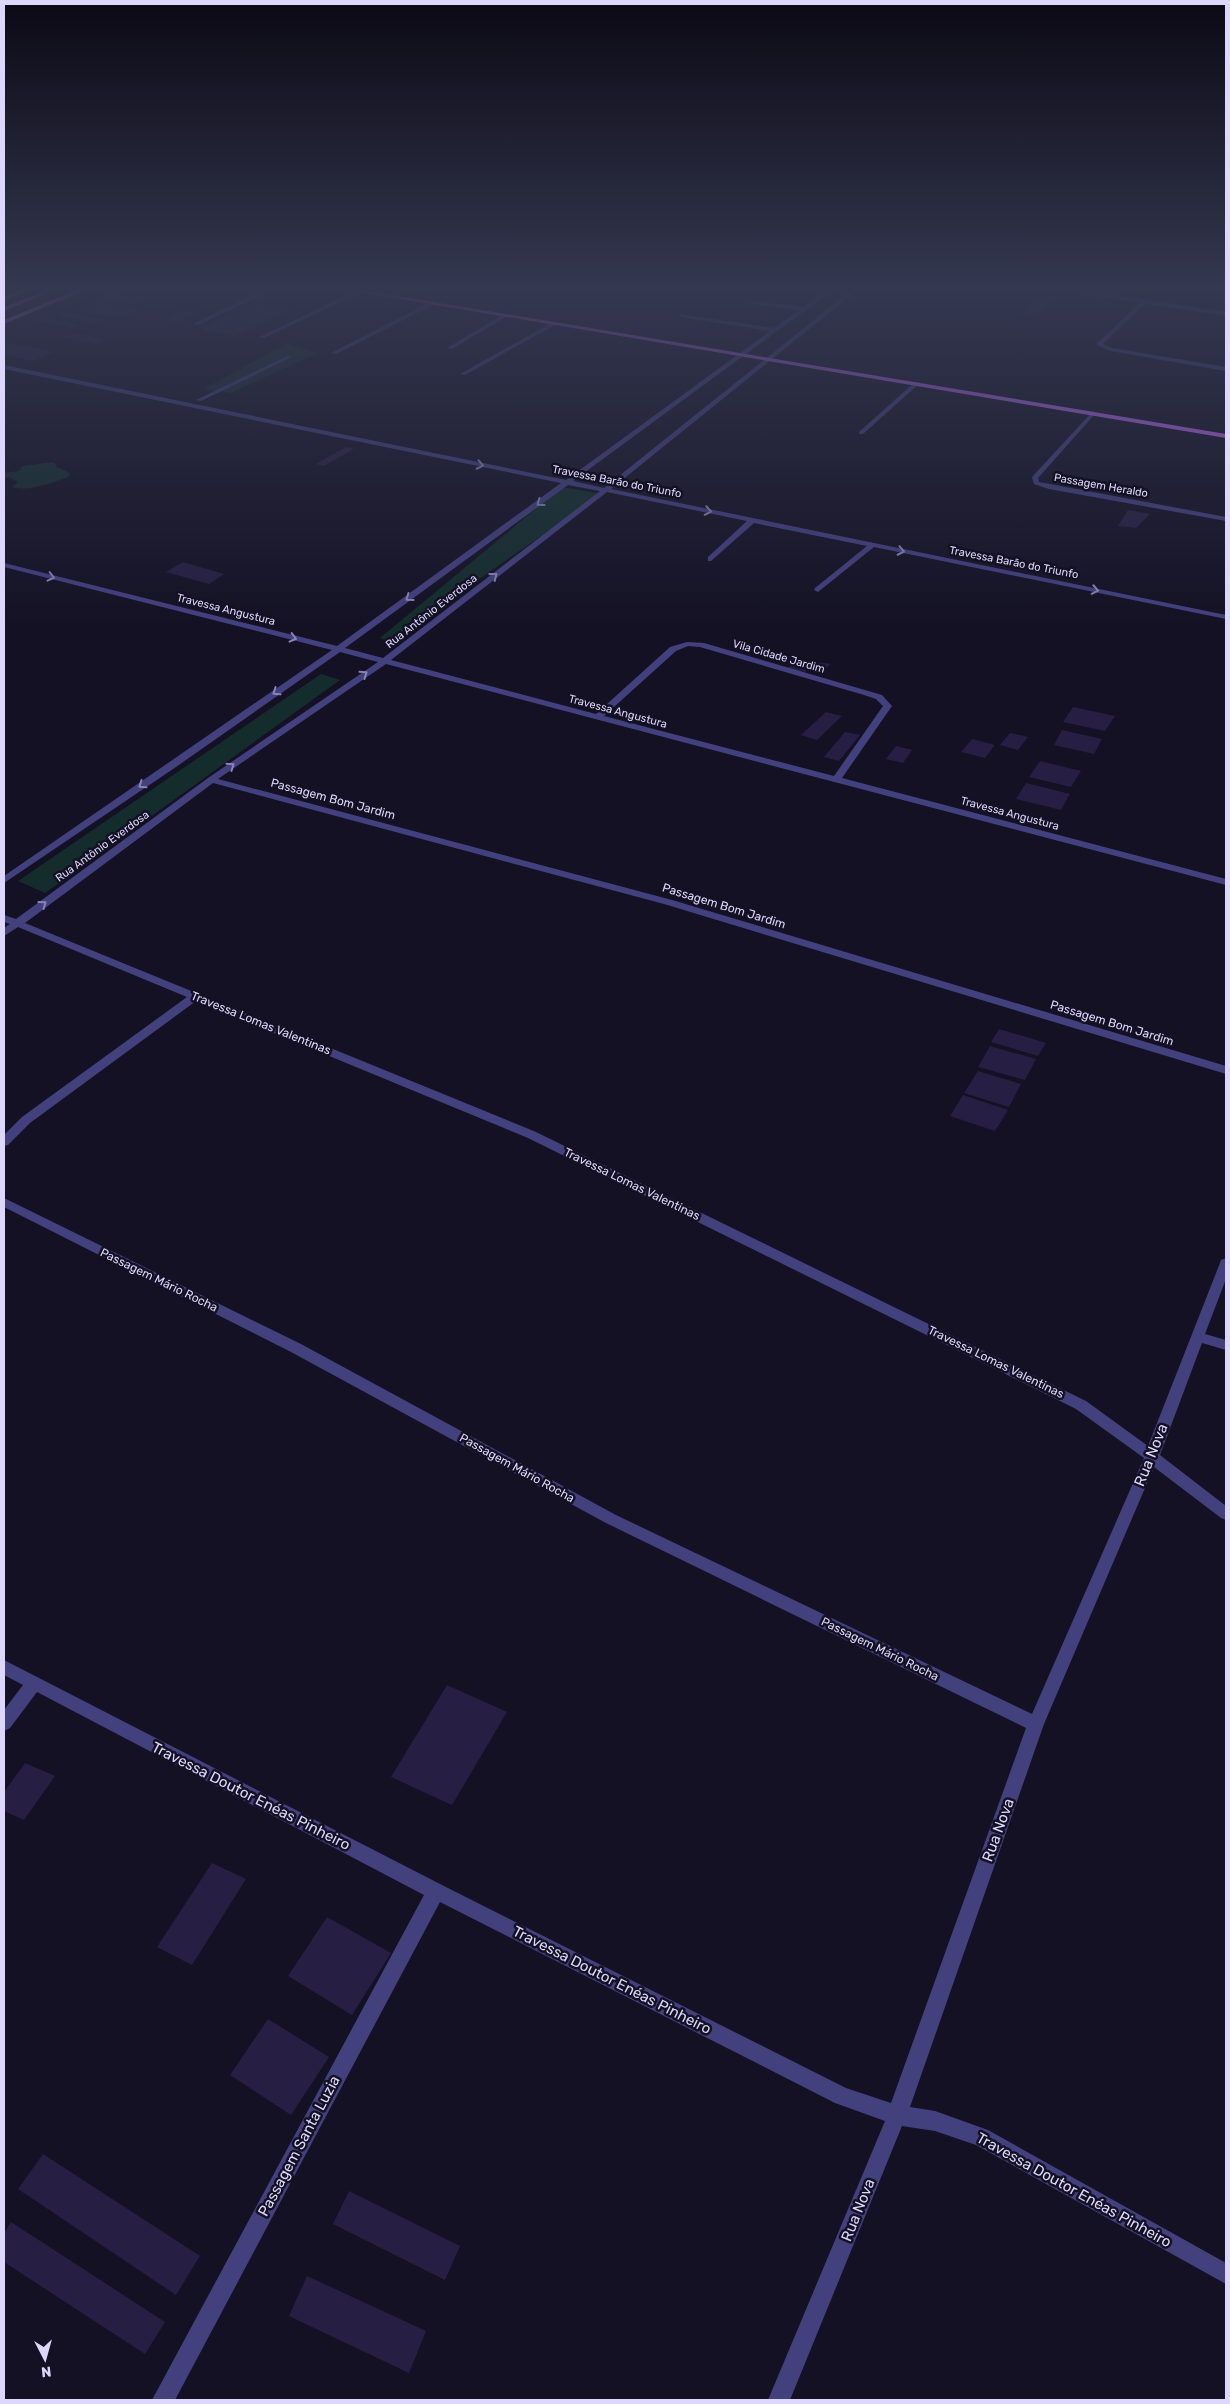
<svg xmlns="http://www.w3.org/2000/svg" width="1230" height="2404" font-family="Rubik,sans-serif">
<rect width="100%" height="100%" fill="#141124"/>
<!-- green -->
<path fill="#142d2c" d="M287 343 317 353 231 393 204 389Z
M54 462 57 467 70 473 68 477C51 483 29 492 12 487L18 482 9 477 4 478V473L19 471 22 466Z
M562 487 601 494 389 642 380 638Z
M321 674 340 680 45 893 18 881Z"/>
<!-- building -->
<path fill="#261f43" d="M111 293 142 299 129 304 97 298Z
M1045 294 1058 296 1035 316 1022 314Z
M98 302 143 309 122 318 77 311Z
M259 303 292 309 234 336 200 330Z
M184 310 198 312 179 321 165 319Z
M63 312 103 319 95 323 55 315Z
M46 318 80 325 73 328 39 321Z
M74 333 109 339 98 344 63 337Z
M4 342 54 352 33 361 4 355Z
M346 447 354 449 324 466 316 464Z
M1128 510 1150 514 1136 528 1118 526Z
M183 562 224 574 209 584 166 572Z
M797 659 814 662 805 672 788 668Z
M819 662 830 664 824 671 813 668Z
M1073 707 1115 716 1105 731 1063 722Z
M826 712 842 716 817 740 801 735Z
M1062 730 1102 739 1094 754 1054 745Z
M845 732 860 735 839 761 824 757Z
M1010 733 1028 737 1018 750 1000 745Z
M972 739 995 745 985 758 961 752Z
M896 746 912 750 903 763 886 759Z
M1040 761 1081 771 1071 787 1029 777Z
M1026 783 1070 794 1061 810 1016 799Z
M999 1029 1046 1043 1038 1056 991 1042Z
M990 1046 1036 1059 1025 1080 978 1067Z
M978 1071 1021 1084 1009 1107 964 1093Z
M963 1095 1008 1110 995 1131 950 1116Z
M447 1685 507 1712 452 1805 391 1777Z
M25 1763 55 1776 24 1820 4 1811V1792Z
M212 1863 246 1879 192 1965 157 1947Z
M327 1917 391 1953 352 2015 288 1976Z
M268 2019 329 2057 291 2115 230 2075Z
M43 2154 200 2256 176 2295 18 2189Z
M349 2191 460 2246 445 2280 333 2224Z
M11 2222 165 2322 145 2354 4 2262V2233Z
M307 2276 426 2331 409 2373 289 2316Z"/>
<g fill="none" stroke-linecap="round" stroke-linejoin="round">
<!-- minor -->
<path fill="#43407e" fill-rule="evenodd" d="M268 288H275L198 325 193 324Z
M830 288H836L573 481 604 488 854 288H860L611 489 1226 615V619L874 547 818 592 814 590 815 588 867 546 754 523 711 561H708V557L747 521 607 492 391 660 596 714 670 647 687 642 704 643 882 695 892 706 842 778 1226 879V885L386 664 218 779 672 900 1226 1066V1074L664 904 213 783 25 923 536 1132 1086 1401 1148 1446 1220 1263 1221 1260 1226 1258V1279L1205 1334 1226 1340V1350L1202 1343 1160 1455 1226 1506V1520L1221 1518 1154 1467 1044 1724 910 2107 935 2111 988 2130 1226 2263V2284L976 2145 935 2131 902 2126 790 2400H768L885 2121 835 2103 440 1902 175 2400H152L424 1895 37 1692 10 1728 4 1731V1710L23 1685 4 1675V1660L442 1885 846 2088 891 2103 1026 1728 606 1523 291 1352 4 1207V1198L301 1344 616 1515 1032 1714 1144 1458 1076 1409 528 1138 196 1001 30 1123 8 1145 4 1146V1135L22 1117 187 997 18 927 4 936V928L10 924 4 922V915L16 919 208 778 378 662 340 652 176 767 4 883V876L332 650 4 567V563L337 646 561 483 4 369V365L566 480 770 331 681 317 679 314 774 328 800 310 752 304 750 301 803 307ZM568 485 600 491 383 658 345 648ZM688 646 700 647 864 695 876 699 883 706 834 776 604 716 676 651Z
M1051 288H1067L1226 312V316L1145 304 1103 344 1112 348 1226 367V371L1110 351 1097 345V343L1140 303Z
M356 291 361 292 264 338 259 337Z
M4 292 15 295 4 296Z
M431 302 433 305 336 354 331 353Z
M504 314 506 317 452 349 447 348Z
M553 322 555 325 465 375 460 374Z
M287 356 292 357 201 401 196 400Z
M915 382 920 383 863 434H859V432Z
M1093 411 1095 414 1038 478 1039 482 1226 517V521L1049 489 1034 484 1032 477Z"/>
<!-- major -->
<path fill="#bf69f0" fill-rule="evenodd" d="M25 288H33L4 301V297Z
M52 288H60L4 311V307Z
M82 288H90L4 324V320Z
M335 288H350L1226 434V438Z"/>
</g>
<!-- one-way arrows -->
<defs><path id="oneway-chevron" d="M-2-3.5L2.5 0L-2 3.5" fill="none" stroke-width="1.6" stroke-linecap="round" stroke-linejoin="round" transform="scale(1.25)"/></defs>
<g stroke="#8884b6">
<use href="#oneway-chevron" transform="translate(480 465) rotate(12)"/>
<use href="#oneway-chevron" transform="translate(540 503) rotate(144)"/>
<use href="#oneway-chevron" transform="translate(708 511) rotate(11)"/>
<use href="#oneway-chevron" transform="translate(901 551) rotate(12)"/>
<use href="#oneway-chevron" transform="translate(494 576) rotate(-38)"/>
<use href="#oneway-chevron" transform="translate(51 577) rotate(14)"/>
<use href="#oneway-chevron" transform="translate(1095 590) rotate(11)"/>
<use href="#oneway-chevron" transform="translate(409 598) rotate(144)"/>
<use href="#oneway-chevron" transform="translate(293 638) rotate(14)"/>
<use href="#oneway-chevron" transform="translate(364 674) rotate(-35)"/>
<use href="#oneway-chevron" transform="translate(276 692) rotate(145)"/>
<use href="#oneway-chevron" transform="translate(231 766) rotate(-35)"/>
<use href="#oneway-chevron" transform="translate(142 785) rotate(145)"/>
<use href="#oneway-chevron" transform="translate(43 904) rotate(-36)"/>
</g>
<!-- sky -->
<linearGradient id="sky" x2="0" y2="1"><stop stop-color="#0b0914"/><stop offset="0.46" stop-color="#343850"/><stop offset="1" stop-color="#343850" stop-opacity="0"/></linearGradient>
<rect width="1230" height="625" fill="url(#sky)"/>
<g text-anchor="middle" stroke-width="5" stroke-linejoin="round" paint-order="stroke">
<!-- far-street labels -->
<g font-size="11" fill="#dcd7fb" stroke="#141124">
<text transform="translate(617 481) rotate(11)" y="4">Travessa Barão do Triunfo</text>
<text transform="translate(1101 485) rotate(10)" y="4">Passagem Heraldo</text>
<text transform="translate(1014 562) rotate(11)" y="4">Travessa Barão do Triunfo</text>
<text transform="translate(226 609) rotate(14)" y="4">Travessa Angustura</text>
<text transform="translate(431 611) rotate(-38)" y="4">Rua Antônio Everdosa</text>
<text transform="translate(779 656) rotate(16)" y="4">Vila Cidade Jardim</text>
<text transform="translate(618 711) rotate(15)" y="4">Travessa Angustura</text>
<text transform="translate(1010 813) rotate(15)" y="4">Travessa Angustura</text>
<text transform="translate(102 846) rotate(-36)" y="4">Rua Antônio Everdosa</text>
</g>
<!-- street labels -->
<g font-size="12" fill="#dcd7fb" stroke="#141124">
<text transform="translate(333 799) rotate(15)" y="4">Passagem Bom Jardim</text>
<text transform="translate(724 906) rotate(17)" y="4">Passagem Bom Jardim</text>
<text transform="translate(261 1023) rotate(22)" y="4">Travessa Lomas Valentinas</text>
<text transform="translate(1112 1023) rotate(17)" y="4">Passagem Bom Jardim</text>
<text transform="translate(632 1184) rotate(26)" y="4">Travessa Lomas Valentinas</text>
<text transform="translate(159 1280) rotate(26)" y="4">Passagem Mário Rocha</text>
<text transform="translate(996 1362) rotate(26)" y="4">Travessa Lomas Valentinas</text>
<text transform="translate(517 1468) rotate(29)" y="4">Passagem Mário Rocha</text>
<text transform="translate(880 1649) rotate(26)" y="4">Passagem Mário Rocha</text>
</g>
<!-- near-street labels -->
<g font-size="15" fill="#dcd7fb" stroke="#141124">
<text transform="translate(1151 1455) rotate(-68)" y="5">Rua Nova</text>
<text transform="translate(251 1796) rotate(27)" y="5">Travessa Doutor Enéas Pinheiro</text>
<text transform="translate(998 1830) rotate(-70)" y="5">Rua Nova</text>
<text transform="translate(612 1980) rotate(27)" y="5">Travessa Doutor Enéas Pinheiro</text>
<text transform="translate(299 2146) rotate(-62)" y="5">Passagem Santa Luzia</text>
<text transform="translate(1074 2190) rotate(29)" y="5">Travessa Doutor Enéas Pinheiro</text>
<text transform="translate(858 2210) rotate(-68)" y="5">Rua Nova</text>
</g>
</g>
<!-- border -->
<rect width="1230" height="2404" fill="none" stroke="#dcd7fb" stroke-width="10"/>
<!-- north arrow -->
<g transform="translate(45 2359) rotate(174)" stroke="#141124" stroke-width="4" paint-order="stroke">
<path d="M0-4L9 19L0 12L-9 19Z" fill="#dcd7fb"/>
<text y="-8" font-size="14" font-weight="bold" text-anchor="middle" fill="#dcd7fb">N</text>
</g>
</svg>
